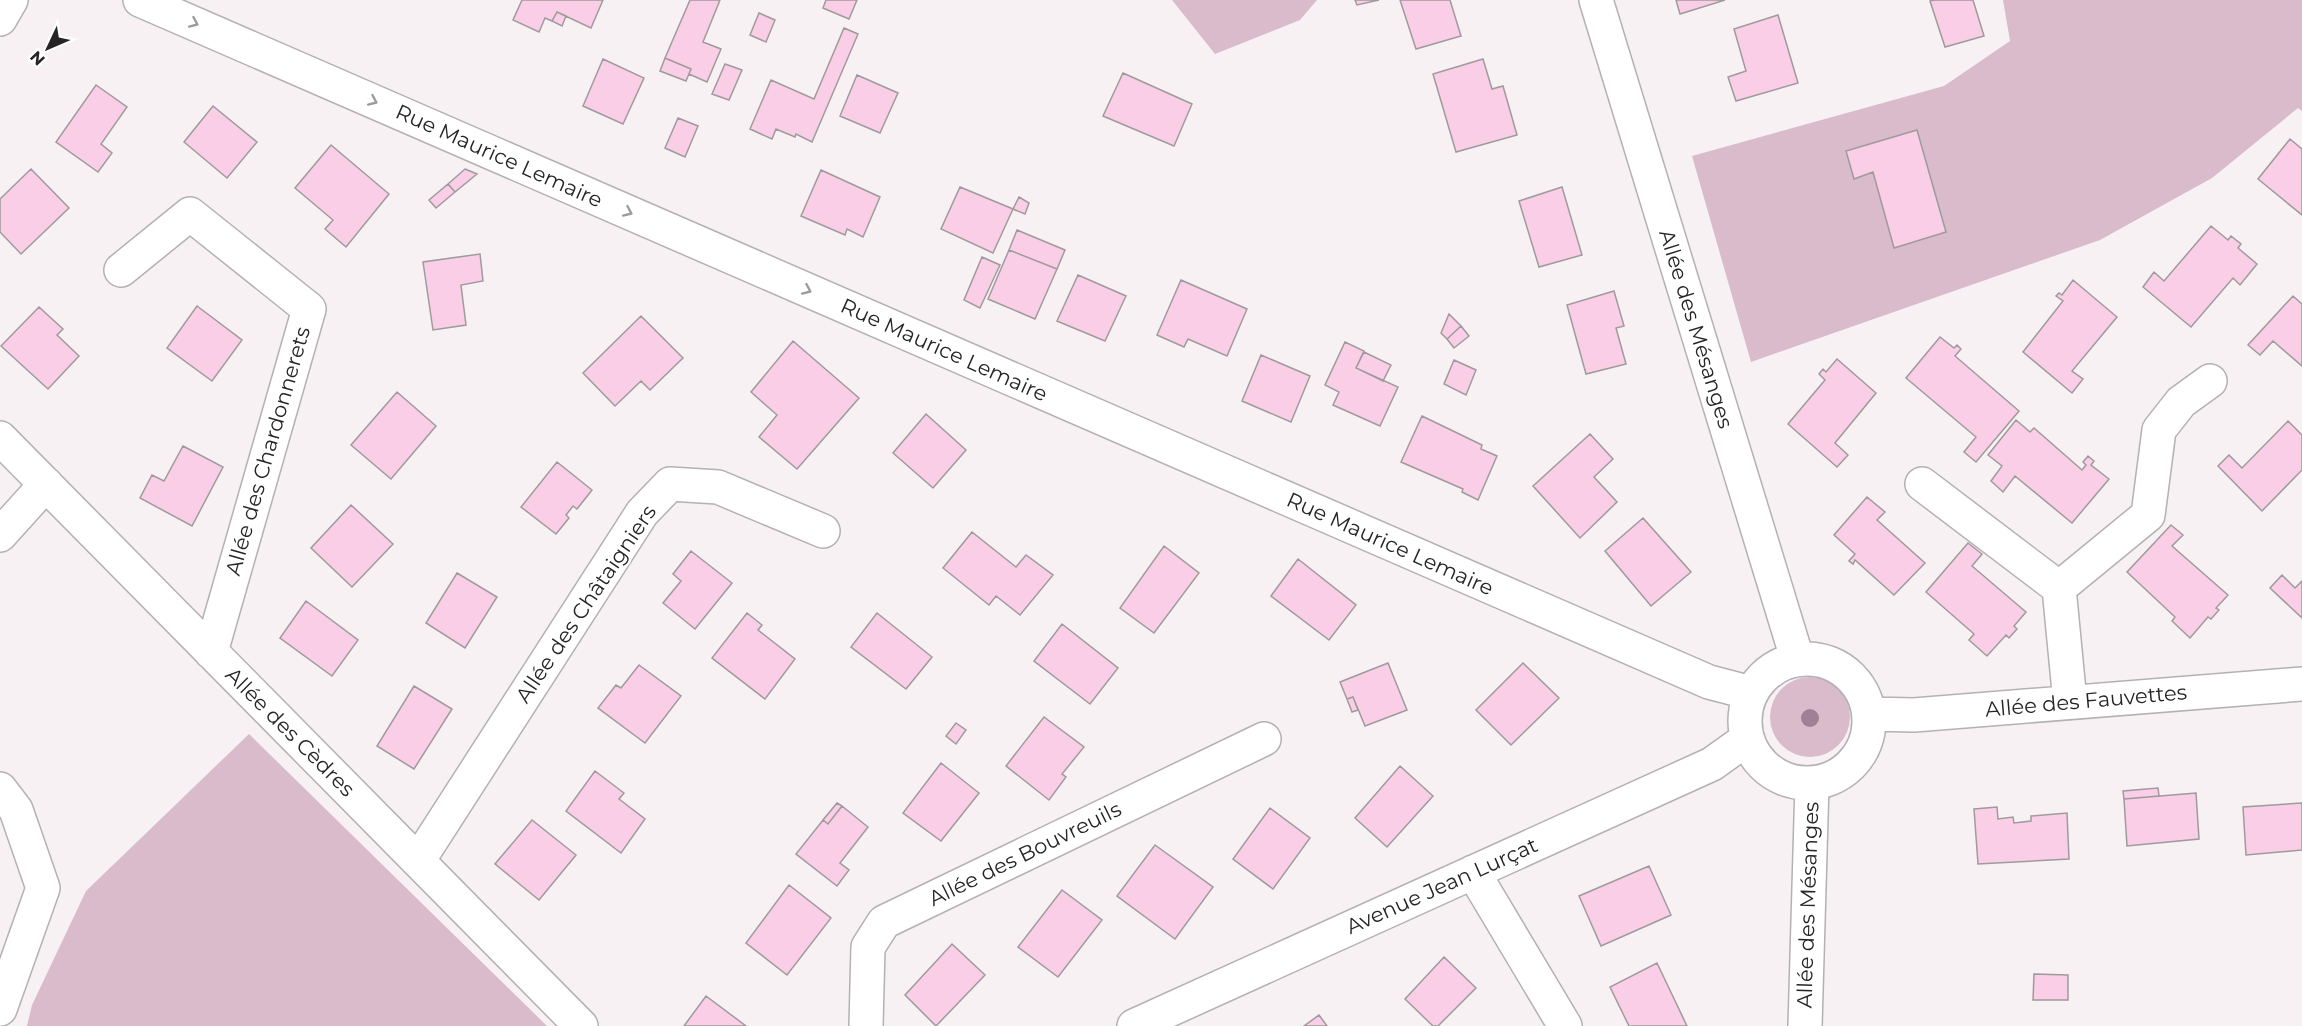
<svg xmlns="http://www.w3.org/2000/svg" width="2302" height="1026" font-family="Montserrat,sans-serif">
<rect width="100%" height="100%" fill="#f7f1f4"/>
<!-- green -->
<path fill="#d9bbcb" d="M1172 0H1317L1300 20 1215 54Z
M2003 0H2302V111L2298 108 2212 178 2100 240 1751 362 1692 156 1944 86 2010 41Z
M1770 717a40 40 0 1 1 80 0a40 40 0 1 1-80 0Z
M249 734 547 1026H27L32 1005 86 891Z"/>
<!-- building -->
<path fill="#facee6" stroke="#9f9a9c" stroke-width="1.5" d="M522 0H603L591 28 557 12 552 21 545 18 539 32 513 20Z
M690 0H720L703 42 721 49 707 82 689 74 691 69 665 58Z
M826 0H857L849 19 823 8Z
M1355 0H1379L1357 5Z
M1400 0H1450L1461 36 1416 49Z
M1676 0H1725L1680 14Z
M1934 0H1973L1984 36 1945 47 1930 1Z
M557 12 566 16 562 26 552 21Z
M759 13 775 20 766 42 750 35Z
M1778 15 1798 83 1736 101 1728 77 1746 71 1734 29Z
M844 28 858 34 812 142 796 134 795 137 776 129 772 139 750 129 771 80 814 99Z
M665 58 691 69 686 81 660 71Z
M603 59 644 78 623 124 583 106Z
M1483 59 1492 89 1503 86 1517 135 1456 152 1433 74Z
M725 64 742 70 729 100 712 94Z
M1123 73 1192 104 1174 146 1103 116Z
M857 75 898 93 880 133 840 116Z
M96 85 127 107 101 144 112 153 98 172 56 142Z
M213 106 257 142 227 178 184 142Z
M678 118 698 126 685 157 665 148Z
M1917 130 1946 232 1894 248 1873 172 1854 179 1846 151Z
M2290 139 2302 149V215L2258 179Z
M331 145 389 194 346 247 325 229 333 220 295 188Z
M31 169 69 208 21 254 0 232V199Z
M465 169 477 174 455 192 448 184Z
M821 170 880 197 863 237 847 229 845 235 801 216Z
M448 184 455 192 436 208 429 200Z
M960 187 1013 209 993 253 941 229Z
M1562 187 1582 255 1539 267 1519 201Z
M1019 197 1029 203 1025 214 1013 209Z
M2211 226 2228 240 2231 236 2241 244 2238 248 2257 264 2240 285 2233 278 2191 327 2143 287 2154 272 2164 281Z
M1017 230 1065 250 1057 269 1009 250Z
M1009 250 1057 269 1035 319 988 299Z
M480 254 483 281 461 285 466 325 433 330 423 262Z
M982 257 1000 265 980 308 964 300Z
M1078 275 1126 296 1105 341 1057 321Z
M1181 280 1247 309 1227 356 1188 339 1184 347 1157 335Z
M2073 280 2117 317 2072 371 2083 379 2072 393 2023 352 2063 301 2056 296 2059 293 2062 295Z
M1614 291 1624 326 1616 328 1626 364 1586 374 1567 305Z
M2293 296 2302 304V366L2273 341 2260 355 2248 345Z
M197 306 242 340 212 381 167 348Z
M39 307 63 329 57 335 79 356 48 389 1 346Z
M1449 314 1461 326 1447 339 1441 333Z
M641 316 683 358 650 390 641 381 615 406 583 373Z
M1461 326 1469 336 1454 348 1447 339Z
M1940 337 1954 348 1957 345 1961 349 1955 356 2019 411 1976 462 1964 452 1976 437 1906 378Z
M793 341 859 398 797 469 759 437 777 415 751 392Z
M1345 342 1364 351 1356 368 1398 387 1380 426 1333 405 1339 392 1325 385Z
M1364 352 1391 365 1383 381 1356 368Z
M1261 355 1310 376 1291 422 1242 401Z
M1837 359 1876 393 1835 443 1848 455 1837 467 1788 424 1825 380 1819 374 1823 369 1826 372Z
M1454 360 1476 370 1466 395 1444 384Z
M397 392 436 426 391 479 351 445Z
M926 414 966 450 933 488 893 453Z
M1422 416 1482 445 1481 449 1497 456 1478 500 1462 492 1463 489 1401 462Z
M2016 420 2030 432 2034 428 2082 470 2086 465 2083 462 2088 456 2094 461 2091 465 2109 479 2072 523 2015 476 2003 492 1991 481 2002 466 1988 455Z
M2288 421 2302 435V470L2262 511 2218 466 2229 455 2242 468Z
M1590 434 1613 459 1594 477 1617 502 1580 538 1533 486Z
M183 446 223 467 192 526 140 498 152 475 164 481Z
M557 462 592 490 577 509 573 506 566 515 569 518 556 534 521 507Z
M1867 497 1885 512 1877 520 1925 563 1894 595 1855 560 1853 564 1849 561 1855 554 1834 535Z
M351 505 393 544 352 587 311 548Z
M1643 518 1691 572 1651 606 1605 551Z
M2171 525 2183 535 2172 546 2228 595 2216 608 2219 610 2211 619 2208 617 2190 638 2172 621 2175 617 2127 572Z
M972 532 1016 567 1026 555 1053 575 1020 615 996 596 989 605 943 568Z
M1968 543 1982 554 1972 566 2026 612 2014 626 2017 629 2009 638 2006 635 1987 656 1969 640 1974 634 1926 592Z
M1164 546 1199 573 1154 633 1120 608Z
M691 551 732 583 695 629 663 603 681 581 673 574Z
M1298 559 1356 605 1329 640 1271 596Z
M457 573 497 597 465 648 426 623Z
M2282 575 2295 588 2302 581V618L2270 588Z
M306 601 358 640 332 676 280 638Z
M747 613 762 625 758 630 795 659 765 699 712 658Z
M877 613 932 657 906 689 851 647Z
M1062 624 1118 668 1090 704 1034 661Z
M1388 663 1407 710 1365 726 1353 697 1347 699 1340 682Z
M1523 663 1559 698 1511 745 1476 710Z
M639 665 681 696 645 743 598 708 616 685 621 688Z
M414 686 452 709 414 769 377 746Z
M1353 697 1358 710 1352 712 1347 699Z
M1044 717 1084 747 1062 774 1066 777 1049 800 1006 766Z
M956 723 966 730 956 744 946 736Z
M941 763 979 793 941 841 903 813Z
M1400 766 1433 796 1387 847 1355 818Z
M595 771 624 793 619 799 645 819 621 853 566 811Z
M2158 788 2159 796 2124 799 2123 791Z
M2196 793 2199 839 2127 846 2124 799Z
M837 803 842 806 828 824 823 820Z
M2302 803V850L2246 855 2243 807Z
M842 806 868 827 840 863 849 870 837 886 796 854 823 820 828 824Z
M1997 807 1998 819 2013 817 2014 823 2031 821V816L2067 813 2069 859 1978 864 1974 809Z
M1270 808 1310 838 1273 889 1233 859Z
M532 820 576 855 539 900 495 864Z
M1155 845 1213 887 1175 939 1117 896Z
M1649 866 1671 915 1601 946 1579 896Z
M789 885 831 918 787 975 746 943Z
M1062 890 1102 920 1058 977 1018 947Z
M952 944 985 975 936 1026 905 995Z
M1444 957 1476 988 1438 1026H1433L1405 999Z
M1657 963 1687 1026H1629L1610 987Z
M2034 974 2068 975V1000H2033Z
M706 996 746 1026H684Z
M1319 1015 1327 1026H1304Z"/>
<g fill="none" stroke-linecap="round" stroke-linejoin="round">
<defs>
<path id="minor" d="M140 0 1709 682 1751 693
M1596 0 1797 658
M0 19 11 0
M121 270 190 214 309 309 211 652
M0 438 581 1026
M1922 484 2059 588 2148 515 2159 430 2181 402 2210 381
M0 535 46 484
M2059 588 2070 702
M1745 721a62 62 0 1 1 124 0a62 62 0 1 1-124 0Z
M1869 714 1914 715 2302 684
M0 789 16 810 43 888 0 1009
M418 861 642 513 670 484 718 487 823 531
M1473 872 1565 1026
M866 1026 868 947 884 922 1264 739
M1134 1026 1712 764 1747 739
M1805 1026 1812 783"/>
</defs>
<!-- minor casing -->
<use href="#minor" stroke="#b5b0b2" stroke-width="36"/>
<!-- minor -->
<use href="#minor" stroke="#fff" stroke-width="33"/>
</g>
<!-- trees -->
<circle fill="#a08094" cx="1810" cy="718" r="9"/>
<!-- one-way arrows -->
<defs><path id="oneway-chevron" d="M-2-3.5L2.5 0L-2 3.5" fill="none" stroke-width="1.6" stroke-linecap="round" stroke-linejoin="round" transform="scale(1.5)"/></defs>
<g stroke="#9d9c9d">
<use href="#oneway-chevron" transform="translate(194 23) rotate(24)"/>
<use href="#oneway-chevron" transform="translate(373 101) rotate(24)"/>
<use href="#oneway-chevron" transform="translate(628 212) rotate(24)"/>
<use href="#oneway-chevron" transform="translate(807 290) rotate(24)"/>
</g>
<g text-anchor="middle" stroke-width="5" stroke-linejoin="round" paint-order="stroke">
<!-- street labels -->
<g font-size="21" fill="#262425" stroke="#fff">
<text transform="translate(499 156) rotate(24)" y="7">Rue Maurice Lemaire</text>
<text transform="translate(1696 329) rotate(73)" y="7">Allée des Mésanges</text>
<text transform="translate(944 350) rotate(24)" y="7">Rue Maurice Lemaire</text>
<text transform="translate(268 451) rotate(-74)" y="7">Allée des Chardonnerets</text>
<text transform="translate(1390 544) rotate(24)" y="7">Rue Maurice Lemaire</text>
<text transform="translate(586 604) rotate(-56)" y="7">Allée des Châtaigniers</text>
<text transform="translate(2086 701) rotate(-5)" y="7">Allée des Fauvettes</text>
<text transform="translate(290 732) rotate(45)" y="7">Allée des Cèdres</text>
<text transform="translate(1025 854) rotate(-26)" y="7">Allée des Bouvreuils</text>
<text transform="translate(1442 886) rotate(-24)" y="7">Avenue Jean Lurçat</text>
<text transform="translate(1808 905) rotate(-88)" y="7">Allée des Mésanges</text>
</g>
</g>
<!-- north arrow -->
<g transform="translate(48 48) rotate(226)" stroke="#ffffff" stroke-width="4.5" paint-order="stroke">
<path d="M0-4.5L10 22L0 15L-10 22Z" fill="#262425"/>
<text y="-9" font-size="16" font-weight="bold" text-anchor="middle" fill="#262425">N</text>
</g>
</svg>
